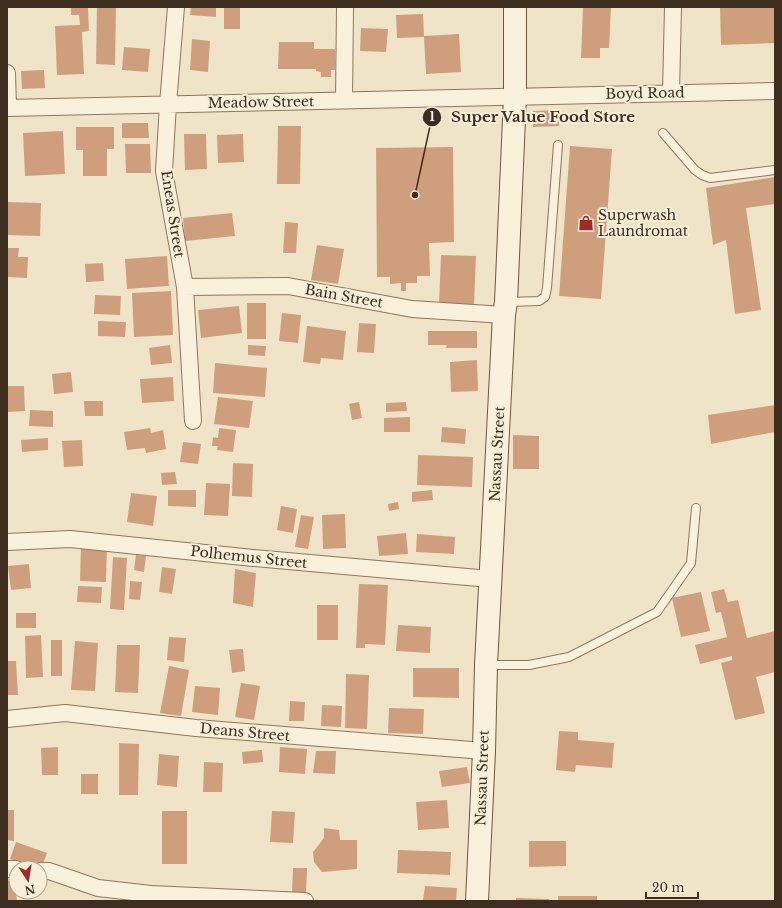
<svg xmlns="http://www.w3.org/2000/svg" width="782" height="908" font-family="'Libre Baskerville',serif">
<rect width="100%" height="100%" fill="#f0e4c8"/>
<!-- building -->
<path fill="#cf9f7d" d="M71 7H88L89 31 82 32 84 74 57 75 55 26 80 25 79 15H71Z
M97 7H116L115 65 96 64Z
M191 7H216V17L190 15Z
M224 7H240V29H224Z
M583 7H611L609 48H600V58H581Z
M720 7H775V43L721 45Z
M423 14 424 36 459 34 461 72 426 74 424 37 397 38 396 15Z
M361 28 388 29 386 52 360 51Z
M192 39 210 41 208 72 190 70Z
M279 42H314V49H335V70H331V77H321V72L316 71V69H278Z
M124 47 150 49 148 72 122 70Z
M44 70 45 88 22 89 21 71Z
M559 110V126L533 127V111Z
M122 123H148L149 138H122Z
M278 126H301L300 184H277Z
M76 127H114V149H107V176H83V150H76Z
M63 131 65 174 25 176 23 133Z
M184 134H206L207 169 185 170Z
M243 134 244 162 218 163 217 135Z
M125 144H150L151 173H126Z
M570 146 612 149 601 299 559 296Z
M453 147 454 242 429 243 430 276H417V283H406V291H401V283L390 284V277H377L376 148Z
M775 177V204L746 208 761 310 735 314 726 240 713 245 706 188Z
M7 202 41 203 40 236 7 235Z
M232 213 235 236 185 241 183 218Z
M285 222 298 223 296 253H283Z
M317 245 344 249 338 284 311 280Z
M7 248H19L18 257H28L27 278 7 277Z
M441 255 476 256 474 305 439 304Z
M167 256 169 286 127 289 125 259Z
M103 263 104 281 86 282 85 264Z
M171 291 173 335 134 337 132 293Z
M95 295 121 296 120 315 94 314Z
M247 303H266V339H247Z
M239 306 242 333 201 338 198 310Z
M282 313 301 315 298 343 279 341Z
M98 321 126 322 125 337 98 336Z
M359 323 376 324 374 353 357 352Z
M307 326 346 331 343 360 321 358 320 364 303 362Z
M428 331H477V348H446L447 345H428Z
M170 345 172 363 151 365 149 348Z
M248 345 266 346 265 356 248 355Z
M477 360 478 391 451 392 450 362Z
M215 363 267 368 265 397 213 393Z
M71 372 73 392 54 394 52 374Z
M173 377 174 401 142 403 140 379Z
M7 386H24L25 411 7 412Z
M218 397 253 401 249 428 214 424Z
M84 401H103V416H85Z
M359 402 362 418 352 420 349 404Z
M406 402 407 411 386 412V403Z
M775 405V432L711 444 708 415Z
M30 410 53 411V427L29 426Z
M410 417V432H384V418Z
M442 427 466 429 465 444 441 442Z
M150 428 151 433 163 430 166 449 146 453 145 448 127 450 124 432Z
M219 428 236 430 233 452 217 450 218 446H212L213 437 218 438Z
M513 435 539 436V469H513Z
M48 438V450L22 452 21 440Z
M82 440 83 466 64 467 62 441Z
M183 442 201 444 198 464 180 462Z
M418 455 473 457 472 487 417 485Z
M233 463 253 464 252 497 232 496Z
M175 472 177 484 162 485 161 473Z
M206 483 230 484 228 516 204 515Z
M168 490H196V507L168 506Z
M432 490 433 500 412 502V492Z
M131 493 157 496 153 526 127 522Z
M398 502 399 509 389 511 388 504Z
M281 506 297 509 293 533 277 530Z
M345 514 346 548 323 549 322 515Z
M301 515 314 517 308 549 295 547Z
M406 533 408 554 379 556 377 536Z
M417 534 455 537 454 554 416 552Z
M81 544 107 545 106 582 80 581Z
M136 555 146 556 144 572 134 570Z
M113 557 127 558 124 610 110 609Z
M29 564 31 588 11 590 8 566Z
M162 567 176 569 172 594 159 592Z
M235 569 256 573 253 607 233 603Z
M130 581 142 582 140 600 129 599Z
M359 584 388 585 385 645 365 644V648H356Z
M78 586 102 587 101 603 77 602Z
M724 589 728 602 738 600 747 638 775 631V672L756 677 765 713 735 720 721 663 732 660V656L700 664 695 645 727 637 721 612 716 613 711 592Z
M701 592 710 631 681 637 672 598Z
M317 605H338V640H317Z
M16 613H36V628H16Z
M398 625 431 627 430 653 396 651Z
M41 635 43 677 26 678 25 636Z
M169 637 186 638 184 662 167 660Z
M51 640H62V676H51Z
M75 641 98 643 95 691 71 690Z
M117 645H140L138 693 115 692Z
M243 649 245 671 232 673 229 650Z
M7 661H16L18 695H7Z
M169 666 189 670 181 716 160 713Z
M413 668H459V698L413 697Z
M346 674 369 675 367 729 345 728Z
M241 683 260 686 254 720 235 717Z
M195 686 220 688 218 715 192 712Z
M290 701 305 702 304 721H289Z
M322 705 342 706 341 727 321 726Z
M389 708 424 709 423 734 388 733Z
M559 731 578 732V740L614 743 612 768 576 765 575 772 556 770Z
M119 743 139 744 138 795H119Z
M58 747V775H42L41 748Z
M280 747 307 749 305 774 279 772Z
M262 750 263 762 243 764 242 752Z
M316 751H336L335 774 313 773Z
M159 754 179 756 177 787 157 785Z
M204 762 223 763 222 792H203Z
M467 767 470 783 442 787 439 771Z
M81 774H98V794H81Z
M447 800 449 828 418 830 416 802Z
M7 810H14V841L7 840Z
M162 811H187V864H162Z
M272 811 295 812 293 843 270 842Z
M324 828 339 830 340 840H357V869L322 872 314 862 313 852 324 838Z
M529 841H566V866L529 867Z
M16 842 47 853 40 871 35 868 10 859Z
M398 850 451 852 450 875 397 873Z
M293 868H307L306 894H292Z
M7 881H14L17 901H7Z
M425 886 457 888 456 901H423Z
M558 896H597V901H558Z
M516 898 549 899V901H516Z"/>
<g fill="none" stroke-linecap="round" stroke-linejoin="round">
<defs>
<path id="service" d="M663 133 695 170 702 175 710 178 775 170
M507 302 539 301 545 297 547 288 558 145
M488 665H529L569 657 657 612 691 563 696 508"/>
<path id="minor" d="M176 7 168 104 164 171 185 287 193 421
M7 73 8 108
M671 93 673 7
M344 100 345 7
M7 108 775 91
M185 287 288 286 412 309 504 315
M7 542 70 539 253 558 490 579
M7 719 65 713 196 728 484 751
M7 869H16
M40 871H49L98 888 151 894 305 901"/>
<path id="secondary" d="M477 901 484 751 486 665 504 315 506 302 515 96V7"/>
</defs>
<!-- service casing -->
<use href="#service" stroke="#8d765c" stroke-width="10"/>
<!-- minor casing -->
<use href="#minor" stroke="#8d765c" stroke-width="18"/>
<!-- secondary casing -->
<use href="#secondary" stroke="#6f573f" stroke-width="24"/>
<!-- service -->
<use href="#service" stroke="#faf1dc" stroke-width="8"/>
<!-- minor -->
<use href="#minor" stroke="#faf1dc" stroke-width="16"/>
<!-- secondary -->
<use href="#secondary" stroke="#faf1dc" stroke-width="22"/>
</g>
<!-- icons -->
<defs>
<symbol id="shop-bare" viewBox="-9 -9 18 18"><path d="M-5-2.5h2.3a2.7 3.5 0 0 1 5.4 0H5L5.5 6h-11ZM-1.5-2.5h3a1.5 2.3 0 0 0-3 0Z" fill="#9e2a2b" stroke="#f7eed8" stroke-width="2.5" paint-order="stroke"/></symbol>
</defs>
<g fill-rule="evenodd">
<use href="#shop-bare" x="575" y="212" width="22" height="22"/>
</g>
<g text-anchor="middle" stroke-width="4" stroke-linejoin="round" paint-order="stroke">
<!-- street labels -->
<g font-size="14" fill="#3d2e20" stroke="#f7eed8">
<text transform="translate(645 93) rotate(-1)" y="5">Boyd Road</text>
<text transform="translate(261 102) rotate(-1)" y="5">Meadow Street</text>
<text transform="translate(173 214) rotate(81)" y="5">Eneas Street</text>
<text transform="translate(344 296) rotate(10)" y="5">Bain Street</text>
<text transform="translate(497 454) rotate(-87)" y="5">Nassau Street</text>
<text transform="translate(249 557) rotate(6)" y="5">Polhemus Street</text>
<text transform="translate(245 732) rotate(5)" y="5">Deans Street</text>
<text transform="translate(482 778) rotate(-88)" y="5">Nassau Street</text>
</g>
<!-- poi labels -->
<g font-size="14" fill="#3d2e20" stroke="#f7eed8" text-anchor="start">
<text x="598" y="220">Superwash<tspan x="598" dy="16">Laundromat</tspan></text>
</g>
</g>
<!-- callouts -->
<path fill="none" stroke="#3d2e20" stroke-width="1.5" d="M415 195L432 117"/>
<g fill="#3d2e20" stroke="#f7eed8" stroke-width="1.5">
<circle cx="415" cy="195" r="4"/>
<circle cx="432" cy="117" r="10"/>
</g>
<g font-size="12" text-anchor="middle" font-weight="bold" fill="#fff">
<text x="432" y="121">1</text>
</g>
<g font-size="15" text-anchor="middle" font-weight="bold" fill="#3d2e20" stroke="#f7eed8" stroke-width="4" stroke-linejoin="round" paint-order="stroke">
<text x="543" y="122">Super Value Food Store</text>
</g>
<!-- border -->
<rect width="782" height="908" fill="none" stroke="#3d2e20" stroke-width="16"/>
<!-- north arrow -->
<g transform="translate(28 880) rotate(168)"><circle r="19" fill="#f7eed8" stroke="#ada18e"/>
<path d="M0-3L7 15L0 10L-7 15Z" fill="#9e2a2b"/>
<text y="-6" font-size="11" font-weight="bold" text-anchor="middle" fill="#3d2e20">N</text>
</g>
<!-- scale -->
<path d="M646 892v6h52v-6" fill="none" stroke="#3d2e20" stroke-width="2"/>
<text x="652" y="892" font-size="12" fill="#3d2e20" stroke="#f7eed8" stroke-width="3" paint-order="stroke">20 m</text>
</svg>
